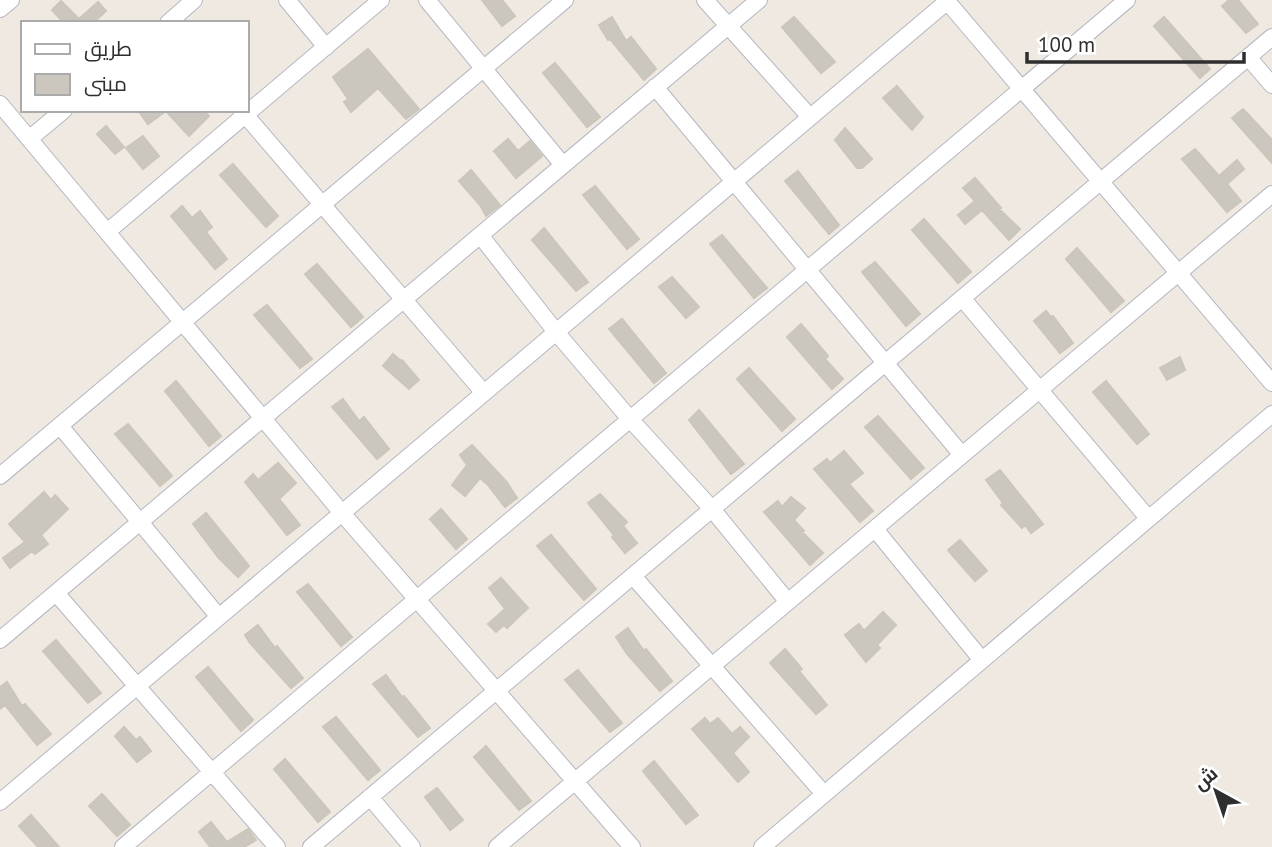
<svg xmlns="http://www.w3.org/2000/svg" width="1272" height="847" font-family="'PT Sans',Cairo,sans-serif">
<rect width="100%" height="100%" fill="#efe9e1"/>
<!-- building -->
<path fill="#cbc7bf" stroke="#cbc5ba" stroke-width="2" d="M482 0H502L515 16 502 26Z
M1229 0H1238L1258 24 1246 33 1222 6Z
M61 1 79 19 98 2 106 11 93 23H64L52 10Z
M612 17 626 41 631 37 656 69 644 80 610 39 608 40 599 25Z
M794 17 835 62 821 73 782 27Z
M1164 17 1210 69 1200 78 1154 26Z
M368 49 419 109 406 119 378 88 351 112 344 102 348 99 333 77Z
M555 63 600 117 587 127 543 73Z
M897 86 923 117 912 130 883 98Z
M1243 109 1272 140V163L1232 118Z
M138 110H203L209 116 189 136 166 111 148 124Z
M106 126 124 147 115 154 97 134Z
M845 128 872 159 862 168H857L835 140Z
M143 136 159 156 143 169 126 148Z
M508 139 518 151 530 141 542 156 516 178 494 151Z
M1195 149 1219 176 1237 160 1244 169 1227 184 1241 201 1227 212 1182 159Z
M233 164 278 216 266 227 220 175Z
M471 170 500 205 486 216 480 205 459 181Z
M798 171 839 225 829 234 785 181Z
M975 178 1001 208 999 209 1020 229 1009 240 982 210 965 224 958 215 975 201 963 188Z
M595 186 639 239 627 249 583 195Z
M182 206 192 218 200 211 212 227 206 232 227 259 215 269 171 216Z
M924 219 971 272 958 283 912 230Z
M544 228 588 282 576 291 532 240Z
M722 235 767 288 754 298 710 244Z
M1077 248 1124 301 1111 312 1066 259Z
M875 262 920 314 906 326 862 272Z
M317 264 363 317 351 327 305 274Z
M672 277 699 307 686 318 659 287Z
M267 305 312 359 300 368 254 315Z
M1046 311 1051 317 1053 316 1073 343 1060 353 1034 321Z
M622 319 666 373 654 383 609 329Z
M801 324 828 356 825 359 843 379 832 389 787 337Z
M393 354 401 361 402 360 419 380 409 389 383 366Z
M1180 357 1185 370 1167 380 1160 368Z
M749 368 795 419 782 431 737 379Z
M176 381 221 436 209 446 165 391Z
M1106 381 1149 434 1137 444 1093 392Z
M343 399 359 421 364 417 389 449 377 459 332 407Z
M699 410 744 464 731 474 689 420Z
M878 416 924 468 911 479 865 427Z
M128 424 172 476 160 486 115 434Z
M472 445 506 481 517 498 505 507 488 485 480 478 465 496 452 485 467 465 460 455Z
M844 451 863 473 849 484 873 511 860 522 814 469 827 459 830 463Z
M278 463 296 483 279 499 300 525 287 535 245 482 253 474 258 480Z
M1000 470 1043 524 1031 533 1025 525 1022 528 1001 505 1003 503 986 480Z
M44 492 51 500 55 495 68 509 41 535 48 544 35 554 32 551 10 568 3 558 25 542 9 524Z
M600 494 627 522 623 526 637 543 625 553 612 537 614 535 588 503Z
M791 497 805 508 794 520 804 531 802 532 823 553 810 565 764 512 778 501 782 507Z
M441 509 467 539 456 549 430 519Z
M206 513 249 566 238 577 218 557 193 524Z
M551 535 596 589 584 600 537 546Z
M960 540 987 571 975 581 948 550Z
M501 578 528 608 507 628 504 625 496 632 488 624 505 609 489 588Z
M308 584 352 637 341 646 297 592Z
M883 612 896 625 877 645 880 648 866 662 845 635 859 624 864 631Z
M258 625 275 648 277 646 303 678 291 688 250 643 245 635Z
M628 628 644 651 646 649 672 681 660 691 627 654 616 637Z
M56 640 101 693 88 703 43 651Z
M785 649 802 669 799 671 827 705 816 714 770 663Z
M208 667 253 720 241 731 196 677Z
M578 670 622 723 610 732 565 680Z
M386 675 402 697 404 696 430 728 418 737 373 684Z
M7 682 22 706 25 704 51 734 37 745 5 705 0 709V687Z
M336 717 380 770 368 780 323 727Z
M705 718 710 724 718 718 732 734 740 727 749 737 733 753 749 772 738 782 692 729Z
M124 727 136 740 140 737 151 751 137 762 115 736Z
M486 746 531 801 519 810 474 757Z
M285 759 330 812 318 822 274 769Z
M654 761 698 815 686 824 643 771Z
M437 788 463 820 450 830 425 797Z
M102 794 130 825 117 836 89 806Z
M31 815 59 847H38L19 826Z
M211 822 227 842 248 829 256 840 244 847H210L199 832Z"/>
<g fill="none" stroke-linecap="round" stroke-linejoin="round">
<defs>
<path id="minor" d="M287 0 326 47
M427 0 563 165
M705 0 810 117
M946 0 1272 383
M0 9 11 0
M168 23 194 0
M1248 57 1272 85
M655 87 962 455
M0 104 342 513 632 847
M241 110 484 393
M29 139 64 110
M107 232 381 0
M480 235 556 332 630 419 712 509 788 602
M962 298 1148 518
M60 426 219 617
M0 476 565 0
M875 529 981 659
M633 576 824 794
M56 593 277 847
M0 640 759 0
M370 797 412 847
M0 802 949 0
M123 847 1127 0
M311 847 1272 37
M497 847 1272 194
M762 847 1272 414"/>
</defs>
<!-- minor casing -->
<use href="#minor" stroke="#b4b7c1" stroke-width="18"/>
<!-- minor -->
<use href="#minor" stroke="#fff" stroke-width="16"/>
</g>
<!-- legend -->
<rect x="21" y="21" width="228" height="91" fill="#ffffff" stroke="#ababab" stroke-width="2"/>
<rect x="35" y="44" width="35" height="10" fill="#ffffff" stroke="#ababab" stroke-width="2"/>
<text x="84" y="56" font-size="21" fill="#2e2e2e">طريق</text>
<rect x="35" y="74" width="35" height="21" fill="#cbc7bf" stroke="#ababab" stroke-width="2"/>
<text x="84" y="91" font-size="21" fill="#2e2e2e">مبنى</text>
<!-- north arrow -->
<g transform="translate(1216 791) rotate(320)" stroke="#ffffff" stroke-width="5" paint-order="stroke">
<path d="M0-5L12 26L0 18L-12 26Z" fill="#2e2e2e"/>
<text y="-10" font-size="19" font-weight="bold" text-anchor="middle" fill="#2e2e2e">ش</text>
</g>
<!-- scale -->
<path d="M1027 52v10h217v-10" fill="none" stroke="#2e2e2e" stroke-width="3.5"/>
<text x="1038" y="52" font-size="21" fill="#2e2e2e" stroke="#ffffff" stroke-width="5" paint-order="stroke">100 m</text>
</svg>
